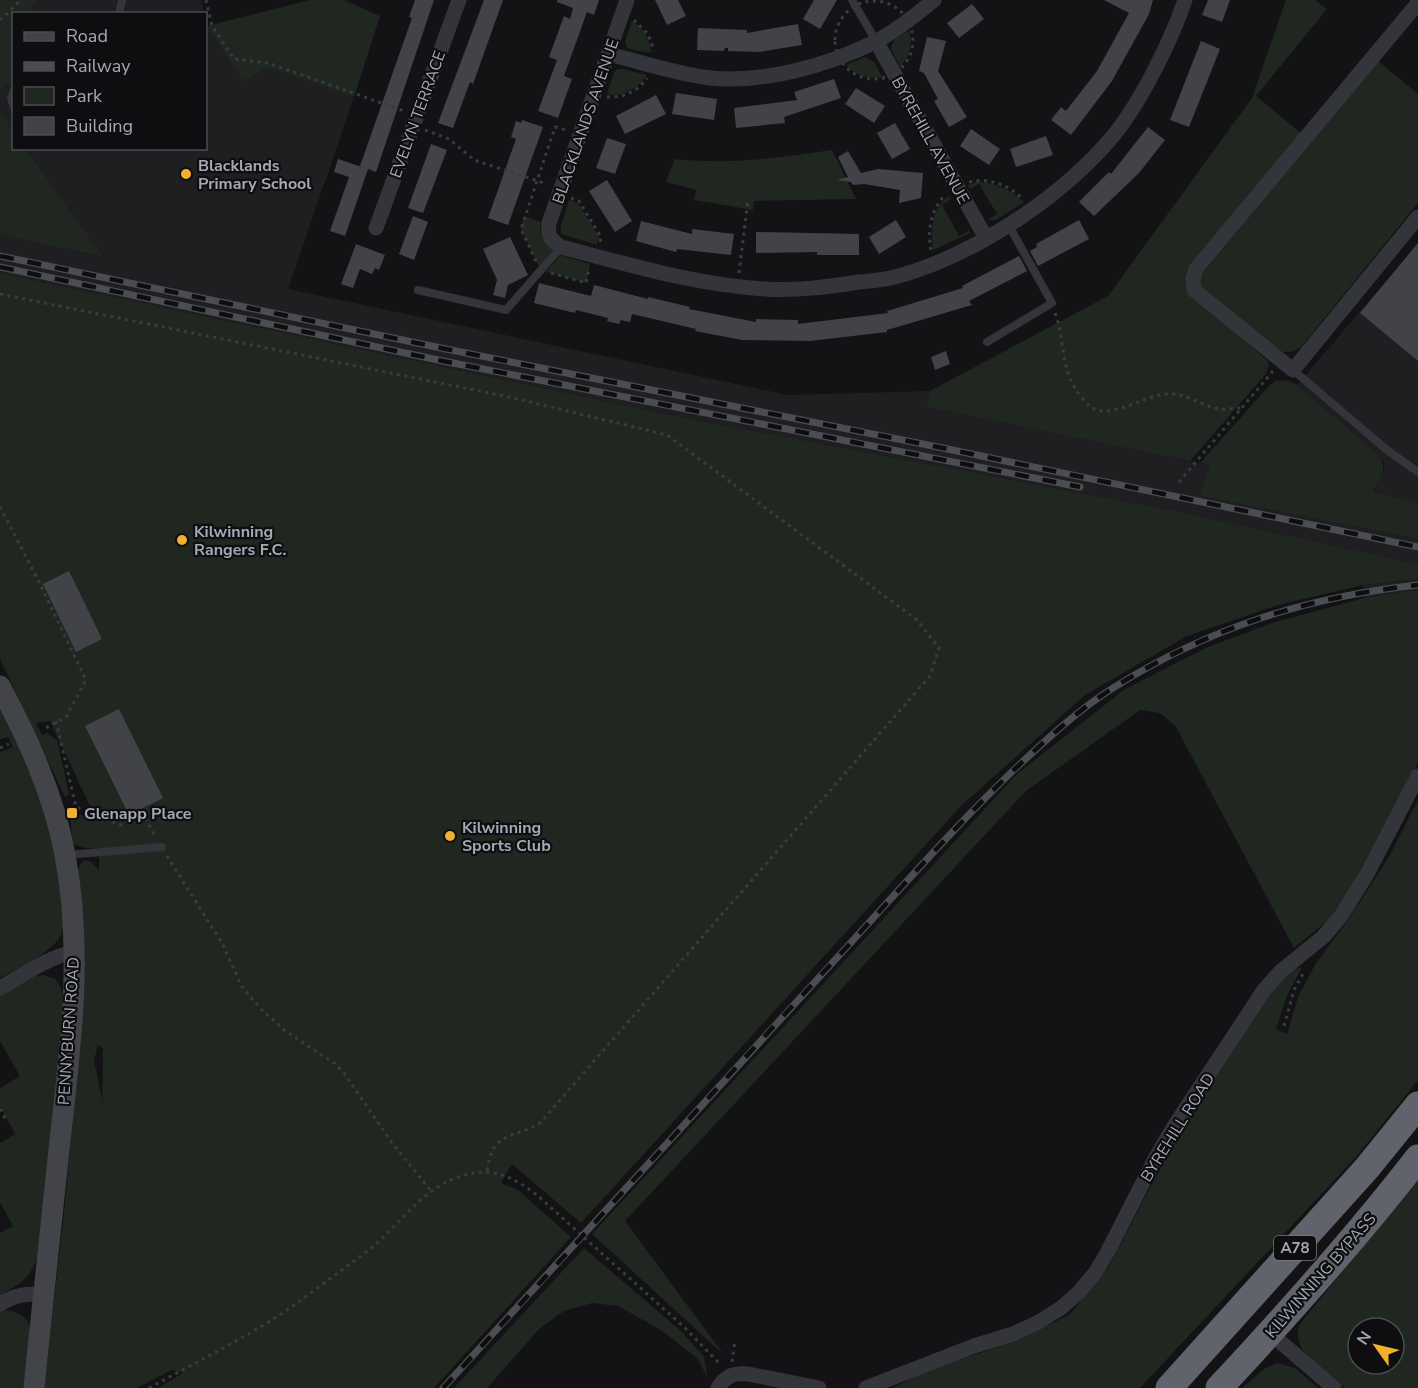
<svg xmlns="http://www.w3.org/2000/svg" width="1418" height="1388" font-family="'Nunito Sans',sans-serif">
<rect width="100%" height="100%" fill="#131315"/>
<!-- built -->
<path fill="#1f1f22" d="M38 0H201L204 13 29 14Z
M206 19 207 26 266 66 354 97 288 289 788 395 930 391 926 407 1210 465 1201 496 1418 539V564L1176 511 675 416 0 273V235L102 257 26 149 206 148Z
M13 81V131L0 111V90Z
M1418 244V504L1373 493 1384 470V463L1378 454 1297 385Z
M1418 579V590L1364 598 1363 585Z"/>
<!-- green -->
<path fill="#1f2720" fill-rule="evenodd" d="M0 0H38L29 13 14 14 13 81 0 90Z
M310 0H344L380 16 354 97 267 67 243 81 207 26Z
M1286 0H1315L1327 9 1256 96 1302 134 1191 268 1190 293 1268 361 1269 366 1265 375 1190 461 926 407 930 391 1108 296 1252 98Z
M632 21C644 28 650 39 651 53 621 48 622 50 632 21Z
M909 31C913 45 910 56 900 67L891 49C892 38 901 35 909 31Z
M865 57 875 63 882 77C868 79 856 76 846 65Z
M1378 61 1418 94V203L1301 347 1291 352H1283L1201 289 1200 280 1203 273Z
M618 69H623L647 75C637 89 624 97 607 94L614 72Z
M0 111 13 131 14 148 26 149 103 257 0 235Z
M832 150 856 199 754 201 753 210 694 200 696 190 666 182 675 159C731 165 777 158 832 150Z
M977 182C997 183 1010 189 1024 202L996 220H988L997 214 979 184 970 189 968 185Z
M949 196 951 199 942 205 959 236 969 230 970 233 933 250C931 230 931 208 949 196Z
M569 200 578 203 599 237 597 245 561 234V225Z
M524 216 541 222C538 235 543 241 553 249L539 267 521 229Z
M560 255 590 264 586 283 546 272Z
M0 273 675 416 1176 511 1418 564V579L1363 585 1278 605 1187 636 1085 695 961 806 581 1223 512 1164 501 1183 518 1190 571 1237 434 1388H158L183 1373 172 1370 137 1388H44L64 1213 79 1045 77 873C83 855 88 858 99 870V848H85L73 844 70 816 78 814 96 819 50 721 36 723 42 735 47 733 57 740 69 794 65 797 0 659ZM98 1045 103 1048 102 1116V1100L94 1060Z
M1287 380 1297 385 1378 454C1389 470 1380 477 1373 492L1418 504V539L1200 496 1210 465 1200 463 1269 386 1275 381Z
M1418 590V763L1344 900 1328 920 1294 948 1176 727 1160 713 1140 710 1026 791 625 1221 724 1355 592 1234 1017 774 1125 689 1208 647 1275 622 1364 598Z
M0 707C31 767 56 832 61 900 62 910 65 923 62 932 56 952 17 968 0 978V752L13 747 8 737 0 739Z
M1418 800V1080L1356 1157 1140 1388H892L924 1372 1021 1339 1069 1315 1108 1268 1176 1138 1250 1022 1282 978 1292 970 1302 967 1286 998 1276 1029 1287 1034 1298 997 1316 963 1349 919 1390 855Z
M44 975 55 979 61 988 64 1000 61 1055 39 1252C32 1277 22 1283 0 1295V1233L13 1226 0 1202V1143L15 1134 0 1107V1088L20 1076 0 1041V995L33 976Z
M1418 1177V1388H1345C1327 1373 1288 1351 1300 1324ZM1358 1328H1394V1364H1358Z
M584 1248 681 1331 704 1357 708 1379 698 1359 661 1330 618 1306 592 1303 564 1311 539 1329 487 1388H454Z
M4 1310C14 1311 27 1315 30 1327 32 1335 25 1376 24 1388H0V1311Z
M1277 1363 1295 1368 1318 1388H1242L1264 1369Z"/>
<!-- building -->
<path fill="#424348" d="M415 0H434L376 172 360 166 412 18 409 17Z
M484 0H503L473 84 470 82 453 128 438 123Z
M557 0H599L594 15 587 12 564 76 572 79 558 118 538 111 557 60 549 57 564 16 570 19 573 8 557 2Z
M655 0H678L686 16 667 25Z
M814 0H837L820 29 803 19Z
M1104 0H1153L1149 14 1112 81 1071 135 1051 120 1061 107 1066 111 1097 71 1129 13Z
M1208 0H1230L1222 22 1202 15Z
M972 4 984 19 959 38 947 23Z
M798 24 802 45 759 52 728 51V48H725L724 51 697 50 698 28 747 30V33Z
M927 37 946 41 938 71 967 117 949 127 934 101 938 99 924 73 919 71Z
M1201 41 1220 49 1189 127 1170 120Z
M834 79 841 98 784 117 785 123 736 128 734 108 797 100 794 92Z
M856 88 885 106 874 123 845 104Z
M676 93 717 99 714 120 672 114Z
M656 95 666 114 625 134 616 116Z
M522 120 543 127 508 225 488 218 516 139 511 137 516 121 521 123Z
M895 123 910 149 892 159 877 133Z
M1148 127 1165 140 1139 173 1094 216 1079 202 1109 172 1111 174Z
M971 129 1000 149 989 165 960 146Z
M1046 136 1053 155 1016 167 1010 149Z
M607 138 626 144 615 174 596 168Z
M431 144 447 150 423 213 408 208Z
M848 151 861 173 878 169 923 173 921 198 899 203 900 190 864 184 853 185 851 182 837 180 848 177 838 157Z
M338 159 368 169 345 236 330 231 349 177 334 172Z
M607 180 632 221 615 232 589 191Z
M413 216 428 222 414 260 399 254Z
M896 220 906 237 879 254 869 237Z
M1079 220 1089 239 1038 266 1030 251 1037 247 1036 244Z
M641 221 692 234V229L734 234 731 255 677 249 676 252 636 241Z
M756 232 859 234V255H817V252L756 253Z
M510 237 528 275 508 285 505 298 493 295 497 280 483 249Z
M1418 243V361L1360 313Z
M356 244 385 255 379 270 375 268 372 274 360 269 353 288 341 284Z
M1019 256 1027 271 969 301 972 305 887 330V332L810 341 742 340 695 331 696 329 632 314 630 322 621 320 619 324 607 321 608 318 576 310 575 313 534 303 539 283 591 296 594 285 648 299V297L690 307 689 309 756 322V319L798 320V324L888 313 887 311 963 288 962 286Z
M946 351 950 364 935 370 931 357Z
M69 571 102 639 76 652 43 584Z
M119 709 163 798 129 815 85 726Z"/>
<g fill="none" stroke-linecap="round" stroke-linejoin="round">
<!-- path -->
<path stroke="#3a3c41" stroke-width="3" stroke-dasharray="3 4.5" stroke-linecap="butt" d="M206 0 212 26 234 59 268 63 404 111
M835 40a39 39 0 1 1 78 0a39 39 0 1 1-78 0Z
M0 20 21 0
M634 20 648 34 654 51
M607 97C624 98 638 91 647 78
M425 130 449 139 474 160 547 184
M969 182C991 178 1007 184 1023 199
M571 198 579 201 601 237 600 242
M931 250C927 230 931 210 945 195
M536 261 521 229 555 127 566 130
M551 273 586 283 589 268
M739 273 748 200
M0 294 514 398 667 435 917 620 939 648 930 676 540 1123C512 1140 493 1129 487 1171
M1055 313C1067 345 1058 369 1083 399 1092 410 1099 413 1114 410 1134 406 1150 394 1171 394 1188 394 1202 406 1219 409 1226 410 1235 408 1242 408
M1179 482 1273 371
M0 507 38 580 86 680 66 717 42 730
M56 721 76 807 120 825 143 815 156 837
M0 748 9 744
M167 856 222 943 242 987 260 1008 284 1030 334 1063 344 1073 392 1143 432 1192
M1284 1026 1294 990 1304 972
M0 1109 6 1120
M732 1362 735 1340
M149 1388C193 1364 239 1341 281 1314 310 1294 338 1273 366 1252 397 1229 420 1190 458 1177 491 1166 511 1175 538 1196L685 1328 721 1365"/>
<!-- lane -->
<path stroke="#34353a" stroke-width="8" d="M852 0 876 41
M119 14 122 0
M14 90 11 98 14 108
M418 290 506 310 561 247
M987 342 1052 303 1008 224
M1293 370 1387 450 1418 472
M66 855 162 847"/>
<!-- street -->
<path stroke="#34353a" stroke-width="15" d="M627 0 549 223C547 236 551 240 561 247 628 264 695 285 765 289 797 291 827 287 859 282 871 281 884 280 895 277 973 256 1061 198 1113 136 1141 102 1171 41 1185 0
M1418 3 1196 269 1193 279 1194 290 1293 370 1418 217
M876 41 986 238
M608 54C642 62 676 74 711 78 765 83 826 66 875 42 896 31 916 15 934 0
M376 228 459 0
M0 988C23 975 48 957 74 952
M0 1304C15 1295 26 1293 44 1295
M1270 1333 1334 1388
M718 1388C726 1375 734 1373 748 1374L819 1388
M866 1388 974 1346 1013 1334 1037 1323 1061 1308 1079 1292 1095 1273 1107 1253 1156 1157 1173 1128 1264 990 1281 971 1323 937 1341 916 1367 874 1418 776"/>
<!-- secondary -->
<path stroke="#42444a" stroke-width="21" d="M0 686C28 739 54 795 65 855 83 949 71 1045 60 1140 51 1222 42 1305 34 1388"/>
<!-- highway -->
<path stroke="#60636b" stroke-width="27" d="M1169 1388 1367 1168 1418 1105
M1219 1388C1288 1314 1356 1238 1418 1158"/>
<defs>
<path id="rail" d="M0 256 446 349 943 448 1418 547
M0 267 443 361 1080 487
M443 1388C582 1238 718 1086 856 937 909 879 961 820 1017 767 1047 739 1078 710 1113 688 1208 628 1307 597 1418 585"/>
</defs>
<!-- rail casing -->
<use href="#rail" stroke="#4b4d53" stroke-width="7"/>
<!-- rail -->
<use href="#rail" stroke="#0e0e10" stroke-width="4.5" stroke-dasharray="14" stroke-linecap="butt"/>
</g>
<!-- markers -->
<g fill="#f3b02d" stroke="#0e0e10" stroke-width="2">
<circle cx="186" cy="174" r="6"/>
<circle cx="182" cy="540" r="6"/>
<rect x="66" y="807" width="12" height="12" rx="3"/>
<circle cx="450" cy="836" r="6"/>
</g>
<g text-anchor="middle" stroke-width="4.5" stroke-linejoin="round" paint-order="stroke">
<!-- shield labels -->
<rect fill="#0e0e10" stroke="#777a84" stroke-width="1.5" x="1274" y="1236" width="42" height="24" rx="4.5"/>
<g font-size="15" font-weight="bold" fill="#a4a9b5">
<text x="1295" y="1253">A78</text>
</g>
<!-- street labels -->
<g font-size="16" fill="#a4a9b5" stroke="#0e0e10">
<text transform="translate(417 114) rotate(-70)" y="6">EVELYN TERRACE</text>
<text transform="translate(585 121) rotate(-71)" y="6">BLACKLANDS AVENUE</text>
<text transform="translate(931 140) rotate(61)" y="6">BYREHILL AVENUE</text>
<text transform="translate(68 1031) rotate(-86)" y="6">PENNYBURN ROAD</text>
<text transform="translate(1177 1127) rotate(-58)" y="6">BYREHILL ROAD</text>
<text transform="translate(1320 1275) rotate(-49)" y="6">KILWINNING BYPASS</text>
</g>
<!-- poi labels -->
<g font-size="16" font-weight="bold" fill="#a4a9b5" stroke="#0e0e10" text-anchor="start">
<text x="198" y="171">Blacklands<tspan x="198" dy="18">Primary School</tspan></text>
<text x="194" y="537">Kilwinning<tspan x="194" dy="18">Rangers F.C.</tspan></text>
<text x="84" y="819">Glenapp Place</text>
<text x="462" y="833">Kilwinning<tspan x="462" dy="18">Sports Club</tspan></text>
</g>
</g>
<!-- legend -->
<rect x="12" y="12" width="195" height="138" fill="#0e0e10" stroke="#4a4c52" stroke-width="1.5"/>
<rect x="24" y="32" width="30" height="9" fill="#42444a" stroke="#4a4c52" stroke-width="1.5"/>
<text x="66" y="42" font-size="18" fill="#a4a9b5">Road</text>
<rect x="24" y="62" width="30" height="9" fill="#4b4d53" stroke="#4a4c52" stroke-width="1.5"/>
<text x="66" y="72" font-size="18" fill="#a4a9b5">Railway</text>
<rect x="24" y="87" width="30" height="18" fill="#1f2720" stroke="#4a4c52" stroke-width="1.5"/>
<text x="66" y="102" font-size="18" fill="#a4a9b5">Park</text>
<rect x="24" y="117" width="30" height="18" fill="#424348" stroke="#4a4c52" stroke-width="1.5"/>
<text x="66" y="132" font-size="18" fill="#a4a9b5">Building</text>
<!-- north arrow -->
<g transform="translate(1376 1346) rotate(304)"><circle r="28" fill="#0e0e10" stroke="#4a4c52" stroke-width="1.5"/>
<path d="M0-4.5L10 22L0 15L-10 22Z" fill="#f3b02d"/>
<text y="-9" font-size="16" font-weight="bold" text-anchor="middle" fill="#a4a9b5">N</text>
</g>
</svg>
